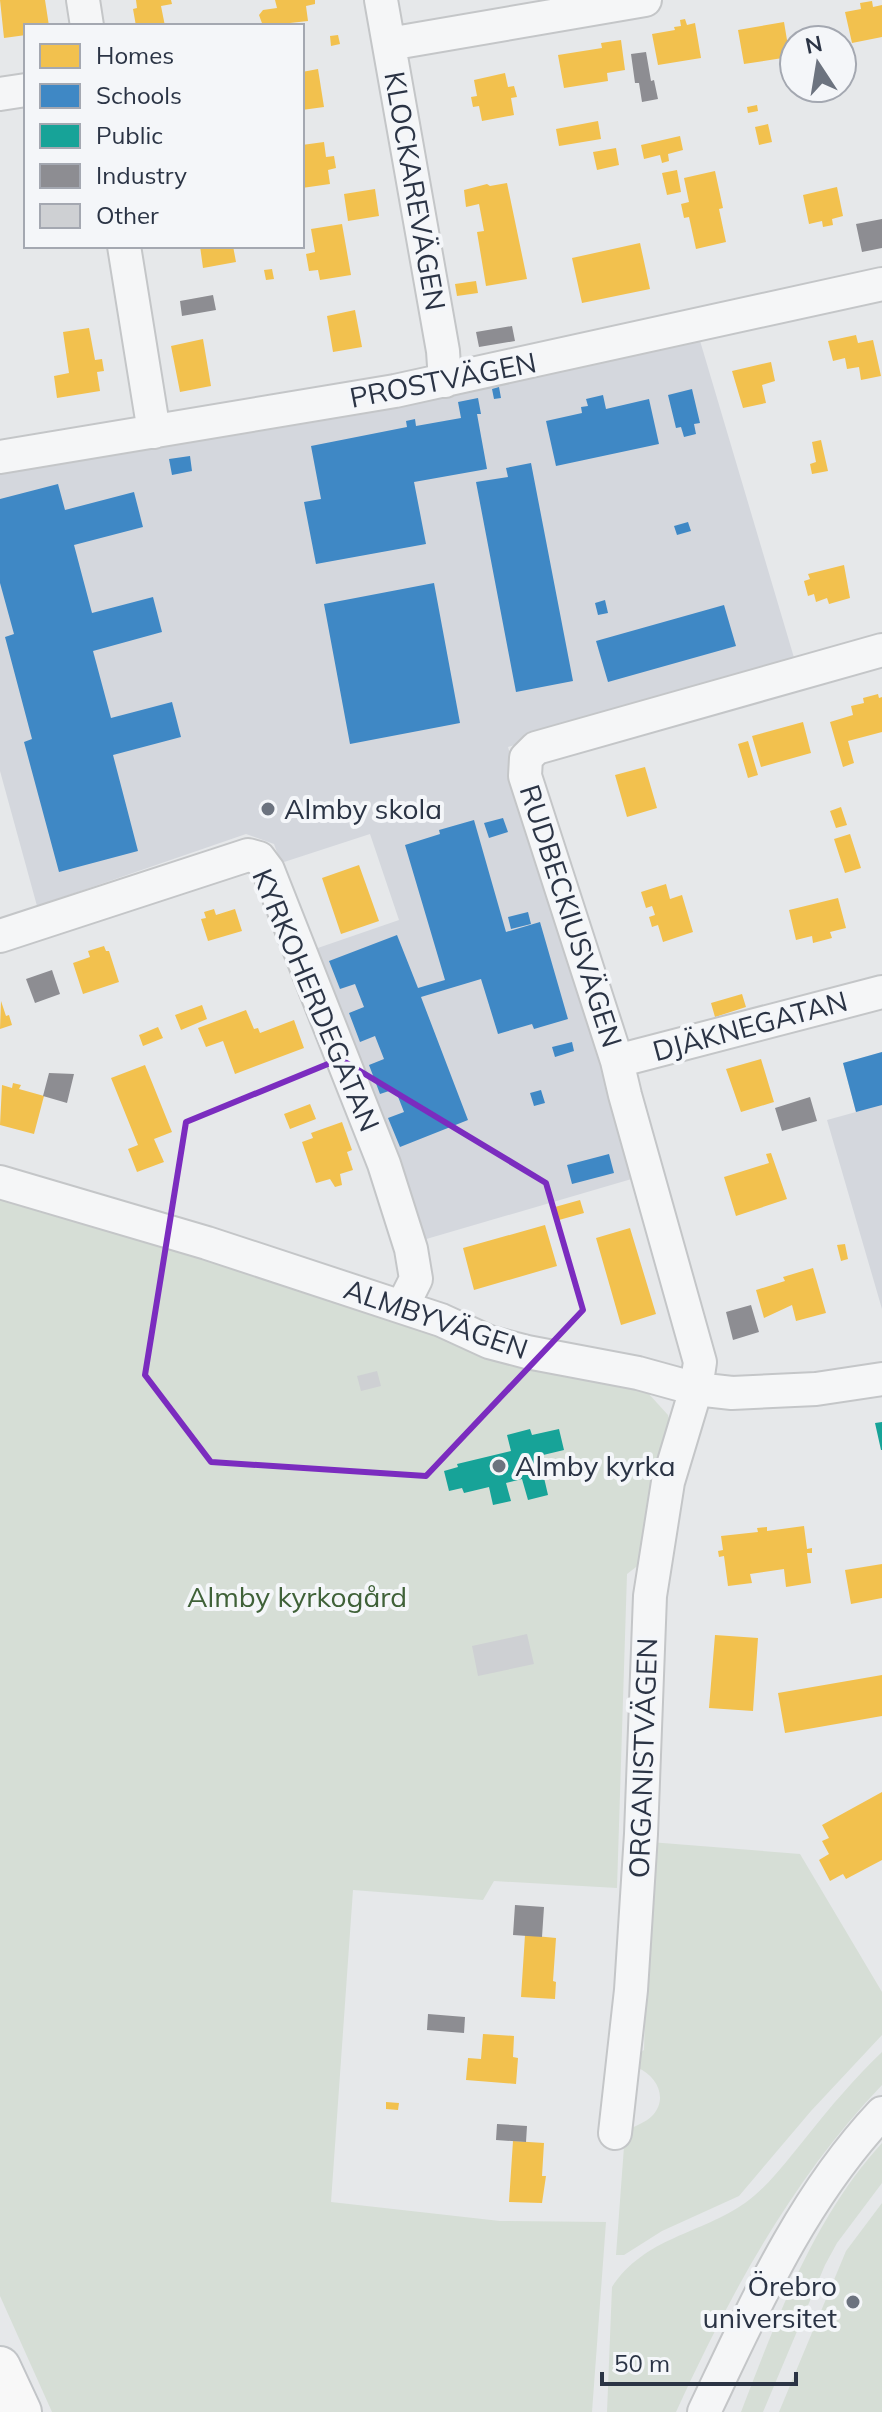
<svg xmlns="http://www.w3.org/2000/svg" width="882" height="2412" font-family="Mulish,sans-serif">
<rect width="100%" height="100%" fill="#e6e8ea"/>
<!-- built -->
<path fill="#d4d7dd" d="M698 334 795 661 508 747 635 1178 423 1240 312 950 399 920 370 834 281 863 274 844 246 834 37 906 0 771V471Z
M882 1052V1309L827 1120 856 1112 843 1063Z"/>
<!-- green -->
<path fill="#d6ded6" d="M0 1193 565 1373 648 1393 668 1415 672 1430 649 1557 627 1574 617 1888 494 1881 483 1900 353 1890 331 2202 500 2221 606 2222 592 2412H52L0 2296Z
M650 1842 800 1854 882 1992V2035L811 2111 739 2196 662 2231 624 2255H616L625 2133C633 2125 645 2124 653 2115 668 2098 657 2076 638 2068L639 2053 644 2050Z
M882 2052V2085C792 2179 730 2294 676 2412H607L612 2287C645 2237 701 2234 745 2203 770 2185 789 2158 808 2135 831 2106 855 2078 882 2052Z
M882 2143V2183L837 2243 825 2265 763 2412H741C778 2317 812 2220 882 2143Z
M882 2203V2412H779L846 2251Z"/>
<!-- homes -->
<path fill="#f2c14e" d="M0 0H45L49 26H26V35L4 38Z
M136 0H171L172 4 161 6 165 26H136L133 9 137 8Z
M275 0H315V4L306 6 308 21 263 26 259 15 263 10 277 8Z
M872 1 873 7 882 5V37L852 43 845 12 861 9 860 3Z
M685 19 687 25 695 23 701 58 658 65 652 34 675 30 674 27 681 26 680 20Z
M784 22 787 40 794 39V72H791L789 57 744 64 738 30Z
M338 35 340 44 331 46 330 36Z
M621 40 625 70 607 73 608 81 564 88 558 55 602 48 601 43Z
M318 69 324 107 302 110V72Z
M505 73 508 87 514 86 517 97 511 98 514 115 482 121 479 106 473 107 471 97 477 96 474 80Z
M757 105 758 111 748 113 747 107Z
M598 121 601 139 559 146 556 129Z
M768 124 772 142 759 145 755 127Z
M680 136 683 150 668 154 669 161 662 163 660 155 644 159 641 145Z
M324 142 326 157 334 156 336 168 328 170 330 184 302 188V145Z
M616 148 619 165 597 170 593 152Z
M677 170 681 192 667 195 662 173Z
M715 171 723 208 719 209 726 242 696 249 689 217 684 218 681 204 689 202 684 178Z
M507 183 527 279 486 286 477 232 484 231 479 204 466 207 464 190 487 184 490 186Z
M837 187 843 216 832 219 833 225 823 227 822 221 809 224 803 195Z
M375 189 379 216 348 221 344 194Z
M342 224 351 275 320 280 318 270 309 271 306 254 315 252 311 229Z
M640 243 650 289 582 303 572 258Z
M200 246H233L236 262 203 268Z
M272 269 274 279 266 280 264 270Z
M476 281 478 293 457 296 455 284Z
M355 310 362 347 333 352 327 316Z
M89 328 95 360 102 359 104 371 97 372 100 391 57 398 54 376 69 373 63 332Z
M856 335 858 343 873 340 881 376 861 380 859 367 847 369 845 358 833 361 828 341Z
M203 339 211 386 180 392 171 346Z
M771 362 775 381 762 385 766 403 743 408 732 371Z
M821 440 828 471 812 474 810 464 816 462 812 442Z
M844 565 850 598 829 604 827 598 816 602 814 594 808 596 804 581 810 579 808 574Z
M878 694 879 698 882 697V732L848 741 854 763 843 767 830 722 853 715 851 706 864 703 863 698Z
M803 722 811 753 761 767 752 736Z
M748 741 758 775 748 778 738 744Z
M645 767 657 808 627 817 615 775Z
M841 807 847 825 836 828 830 811Z
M850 834 861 868 845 873 834 839Z
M359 865 379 921 341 934 322 878Z
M666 884 670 899 682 895 693 932 663 942 658 925 652 927 649 917 655 915 652 906 646 908 641 892Z
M838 898 846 928 830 932 832 938 813 943 812 936 796 940 789 910Z
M214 909 216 915 235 909 242 931 208 941 201 919 206 918 204 912Z
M104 946 106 951H109L119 982 83 994 73 963 90 957 88 951Z
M742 994 746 1007 715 1017 711 1003Z
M1 1001 6 1016 9 1015 12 1025 0 1029Z
M202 1005 207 1019 181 1030 175 1015Z
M246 1010 254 1029 258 1028 260 1033 294 1020 304 1048 235 1074 223 1041 206 1047 198 1028Z
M158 1027 163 1038 143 1046 139 1035Z
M761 1059 774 1102 741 1112 726 1069Z
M145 1065 172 1132 154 1139 164 1162 137 1172 128 1149 138 1145 111 1078Z
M13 1083 21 1085 19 1089 44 1096 34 1134 0 1125 2 1085 12 1088Z
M310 1104 316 1119 290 1129 284 1114Z
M342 1122 352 1150 347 1152 353 1170 340 1174 342 1185 335 1187 330 1179 316 1183 302 1142 313 1138 311 1133Z
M771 1153 787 1199 736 1216 724 1177 769 1163 766 1154Z
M580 1200 584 1213 559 1220 555 1207Z
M545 1225 557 1266 474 1290 463 1248Z
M630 1228 656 1314 621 1325 596 1238Z
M845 1244 848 1259 841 1261 837 1245Z
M813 1268 826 1313 796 1321 792 1305 764 1318 756 1290 785 1281 783 1277Z
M804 1526 807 1549 812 1548V1553H807L811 1583 786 1587 784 1569 750 1574 752 1583 728 1586 724 1556 719 1557 718 1551 723 1550 721 1536 758 1532 757 1528 767 1527V1531Z
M882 1564V1598L851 1604 845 1570Z
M715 1635 758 1638 753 1711 709 1708Z
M882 1675V1716L785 1733 778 1693Z
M882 1792V1860L846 1879 843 1874 830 1881 819 1860 829 1854 822 1841 829 1838 822 1825Z
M525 1935 556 1938 553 1981 556 1982 555 1999 521 1997Z
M483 2034 514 2036 513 2057 518 2058 516 2084 466 2080 468 2058 481 2059Z
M386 2102 399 2103 398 2110 386 2109Z
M513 2141 544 2143 542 2176H546L542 2203 509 2202Z"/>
<!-- schools -->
<path fill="#3f88c5" d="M499 387 501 398 494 399 492 389Z
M692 389 700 423 694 424 696 434 684 437 681 427 676 428 668 395Z
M603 395 606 409 649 399 659 444 556 466 546 421 582 413 581 407 588 406 586 399Z
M478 398 481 414H477L487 469 414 482 426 544 316 564 304 502 321 499 311 446 407 427 406 421 415 419 416 426 461 418 458 402Z
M190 456 192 471 172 475 169 459Z
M531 463 573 681 516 692 476 482 508 477 506 468Z
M58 484 65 510 134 492 143 527 74 545 92 613 153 597 162 632 93 651 111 718 172 702 181 737 113 755 138 851 59 872 24 742 32 739 5 637 14 634 0 583V499Z
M688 522 691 531 677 535 674 526Z
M434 583 460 723 350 744 324 604Z
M605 600 608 613 598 615 595 603Z
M724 605 736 646 608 682 596 641Z
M503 818 508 832 489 838 484 823Z
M474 820 506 932 540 922 568 1019 534 1029 532 1024 498 1034 481 979 421 997 468 1120 400 1147 388 1118 404 1112 395 1089 380 1094 369 1065 384 1059 375 1036 360 1042 349 1013 364 1007 355 984 340 989 329 961 397 935 418 988 445 980 405 845 440 834 439 830Z
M528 912 531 924 511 929 508 917Z
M572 1042 574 1051 555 1057 552 1047Z
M882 1052V1105L856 1112 843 1063Z
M541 1090 545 1103 534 1106 530 1093Z
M609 1154 614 1173 572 1184 567 1165Z"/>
<!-- public -->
<path fill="#17a398" d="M882 1422V1450H881L875 1423Z
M530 1429 532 1435 559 1429 564 1450 539 1456 548 1495 528 1500 522 1479 506 1483 511 1501 493 1505 489 1487 464 1493 462 1488 449 1491 444 1471 458 1467 457 1464 511 1451 507 1435Z"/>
<!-- industry -->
<path fill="#8d8d92" d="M646 52 651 81 654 80 658 99 642 102 639 83H635L631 54Z
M882 219V248L862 252 856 224Z
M213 295 216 310 182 316 180 301Z
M512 326 515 341 479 347 476 332Z
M52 970 60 994 35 1003 26 979Z
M49 1073 74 1074 67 1103 43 1096Z
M810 1097 817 1121 782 1131 775 1108Z
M751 1305 759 1332 733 1340 726 1312Z
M515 1905 544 1907 542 1937 513 1935Z
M428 2014 465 2017 464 2033 427 2030Z
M497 2124 527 2126 526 2142 496 2140Z"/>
<!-- building -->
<path fill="#ced0d3" d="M377 1371 381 1386 361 1391 357 1376Z
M527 1634 534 1664 478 1676 472 1646Z"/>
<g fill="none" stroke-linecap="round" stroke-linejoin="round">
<defs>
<path id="minor" d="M83 0 87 26
M381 0 443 351 445 381
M389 44 645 0
M0 94 26 90
M124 246 154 432
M0 457 395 391 882 284
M0 936 248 855 259 858 268 870 384 1164 411 1249 416 1279 402 1307
M617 1061 882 992
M0 1182 207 1243 441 1320 489 1342 527 1352 638 1373 696 1389 732 1393 816 1389 882 1379
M615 2133 631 1990 641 1834 650 1596 668 1482 696 1389 700 1362 625 1095 617 1061 525 776 526 758 536 748 882 650
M704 2412C754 2307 801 2199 882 2113"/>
<path id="major" d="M0 2367 21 2412"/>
</defs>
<!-- minor casing -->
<use href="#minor" stroke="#c4c6c8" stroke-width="36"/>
<!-- major casing -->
<use href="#major" stroke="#c2c5c8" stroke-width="44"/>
<!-- minor -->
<use href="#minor" stroke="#f5f6f7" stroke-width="32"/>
<!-- major -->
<use href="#major" stroke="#f8f8f8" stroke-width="40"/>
</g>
<!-- marked area -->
<path fill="none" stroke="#7b2cbf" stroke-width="6" stroke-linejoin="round" d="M340 1059 546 1183 583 1310 426 1476 211 1462 145 1375 186 1122Z"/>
<!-- markers -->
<g fill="#6c737f" stroke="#f4f6f9" stroke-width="3">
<circle cx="268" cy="809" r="8"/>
<circle cx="499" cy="1466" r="8"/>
<circle cx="853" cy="2302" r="8"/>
</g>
<g text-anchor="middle" stroke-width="8" stroke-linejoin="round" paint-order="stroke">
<!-- street labels -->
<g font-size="28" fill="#2b3445" stroke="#f4f6f9">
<text transform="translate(415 191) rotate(80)" y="10">KLOCKAREVÄGEN</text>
<text transform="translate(443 380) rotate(-11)" y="10">PROSTVÄGEN</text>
<text transform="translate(571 916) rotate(72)" y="10">RUDBECKIUSVÄGEN</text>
<text transform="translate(316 1000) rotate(67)" y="10">KYRKOHERDEGATAN</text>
<text transform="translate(750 1026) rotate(-15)" y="10">DJÄKNEGATAN</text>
<text transform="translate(436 1319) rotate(19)" y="10">ALMBYVÄGEN</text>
<text transform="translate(643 1758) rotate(-88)" y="10">ORGANISTVÄGEN</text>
</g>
<!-- poi labels -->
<g font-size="28" fill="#2b3445" stroke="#f4f6f9" text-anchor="start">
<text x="284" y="819">Almby skola</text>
<text x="515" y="1476">Almby kyrka</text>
<text x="837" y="2296" text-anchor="end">Örebro<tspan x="837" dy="32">universitet</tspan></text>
</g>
<!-- park labels -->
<g font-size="28" fill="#3f6138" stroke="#f4f6f9">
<text x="297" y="1607">Almby kyrkogård</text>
</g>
</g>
<!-- legend -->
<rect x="24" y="24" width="280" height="224" fill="#f4f6f9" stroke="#a4a8b1" stroke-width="2"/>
<rect x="40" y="44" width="40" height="24" fill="#f2c14e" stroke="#a4a8b1" stroke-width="2"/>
<text x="96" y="64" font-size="24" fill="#2b3445">Homes</text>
<rect x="40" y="84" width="40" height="24" fill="#3f88c5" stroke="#a4a8b1" stroke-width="2"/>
<text x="96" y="104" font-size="24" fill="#2b3445">Schools</text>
<rect x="40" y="124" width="40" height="24" fill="#17a398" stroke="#a4a8b1" stroke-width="2"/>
<text x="96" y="144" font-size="24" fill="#2b3445">Public</text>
<rect x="40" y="164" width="40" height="24" fill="#8d8d92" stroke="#a4a8b1" stroke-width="2"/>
<text x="96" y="184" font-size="24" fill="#2b3445">Industry</text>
<rect x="40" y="204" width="40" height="24" fill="#ced0d3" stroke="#a4a8b1" stroke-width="2"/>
<text x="96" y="224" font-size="24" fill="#2b3445">Other</text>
<!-- north arrow -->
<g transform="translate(818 64) rotate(348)"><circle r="38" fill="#f4f6f9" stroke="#a4a8b1" stroke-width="2"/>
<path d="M0-6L14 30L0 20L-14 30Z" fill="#6c737f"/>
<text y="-12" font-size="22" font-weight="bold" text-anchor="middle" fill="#2b3445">N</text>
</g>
<!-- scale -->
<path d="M602 2372v12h194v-12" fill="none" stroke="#2b3445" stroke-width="4"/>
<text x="614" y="2372" font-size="24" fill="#2b3445" stroke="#f4f6f9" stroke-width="6" paint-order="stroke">50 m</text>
</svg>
